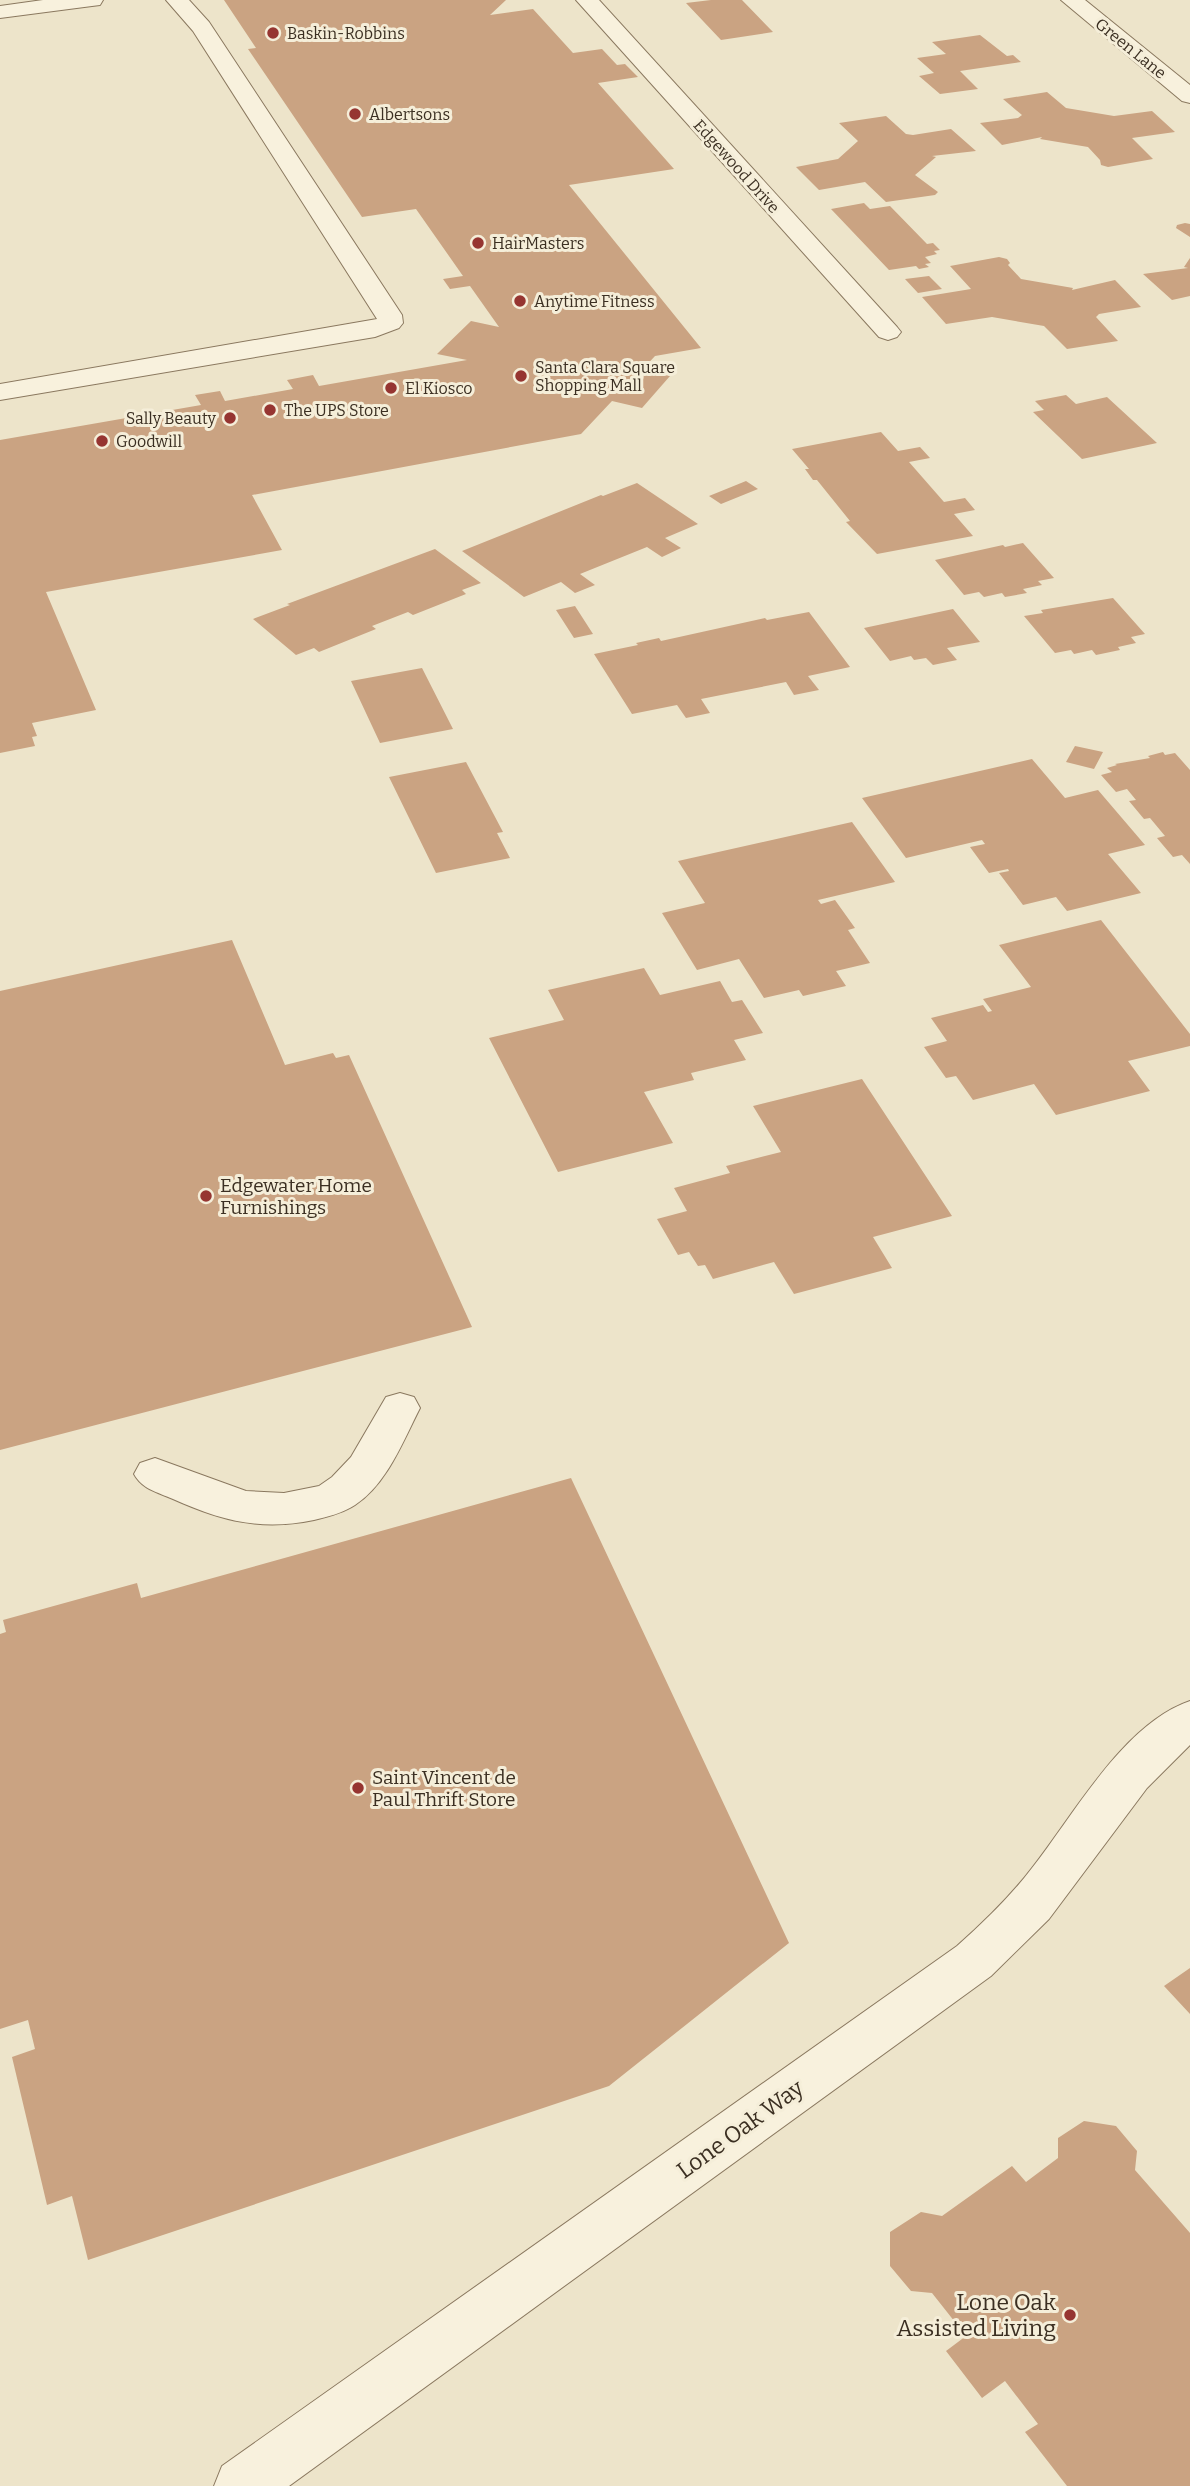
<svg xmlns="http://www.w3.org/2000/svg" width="1190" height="2486" font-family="Bitter,serif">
<rect width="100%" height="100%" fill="#ede4ca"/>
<!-- building -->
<path fill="#caa382" d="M224 0H506L490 15 533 9 573 53 602 49 617 65 625 64 638 77 598 83 674 169 569 185 701 348 655 356 642 370 670 376 642 408 612 401 581 434 252 495 282 550 46 592 96 710 32 723 37 736 32 737 35 746 0 753V440L201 405 195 395 220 391 225 401 293 389 287 380 313 375 319 386 467 360 437 354 471 321 499 327 470 286 450 289 443 279 463 276 416 209 362 217 248 49 256 48Z
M711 0H742L773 32 721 40 686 3Z
M980 35 1007 56 1013 55 1021 62 960 71 978 89 940 94 919 76 934 73 917 58 946 54 932 42Z
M1047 92 1066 108 1114 116 1152 111 1175 132 1132 138 1153 159 1108 167 1101 165 1100 160 1088 147 1040 139 1042 137 1002 145 980 123 1018 118 1022 115 1003 99Z
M886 116 906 134 913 135 951 129 976 151 932 156 936 157 915 175 938 192 935 195 886 202 865 182 819 190 796 167 838 159 858 141 839 123Z
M864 203 870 209 890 206 927 244 933 243 940 250 934 251 937 254 925 257 931 263 925 264 929 267 919 269 916 266 889 270 831 209Z
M1185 223 1190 224V237L1176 228 1177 225Z
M999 257 1007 259 1010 263 1008 265 1021 279 1073 288 1072 290 1115 280 1141 307 1099 314 1096 317 1118 341 1067 349 1044 326 992 317 946 324 922 297 971 289 950 266Z
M1190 258V296L1172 300 1143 274 1188 268 1184 267Z
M929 276 942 289 918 293 905 279Z
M1066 395 1076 404 1107 397 1157 443 1082 459 1033 412 1044 410 1035 401Z
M881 432 898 451 920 447 930 458 909 462 944 502 965 498 975 510 954 514 973 536 877 554 846 522 850 521 817 480H813L805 469H809L792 449Z
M746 481 758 489 721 504 709 496Z
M637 483 698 524 665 538 681 548 662 557 647 547 580 574 595 585 575 593 561 582 524 597 462 551 601 495 603 496Z
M1023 543 1054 578 1038 581 1042 585 1023 589 1027 593 1005 597 1002 593 984 597 979 592 964 595 935 560 1003 545 1005 547Z
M435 549 481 583 462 590 466 594 413 615 408 612 372 626 376 629 319 652 314 648 296 655 253 619 290 605 287 604Z
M1113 598 1145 634 1131 637 1136 643 1118 647 1120 650 1096 655 1092 650 1074 654 1071 650 1055 653 1024 616 1043 613 1041 610Z
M575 606 593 634 574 638 556 610Z
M953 609 980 642 947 648 957 660 933 665 926 658 914 660 911 656 890 661 864 628Z
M809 612 850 667 808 676 819 690 794 695 786 682 701 699 710 713 686 718 677 705 632 714 594 654 638 645 636 643 659 638 661 641 765 618 767 620Z
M422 668 453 729 380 743 351 681Z
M1075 746 1103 752 1094 769 1066 762Z
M1163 752 1165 755 1175 753 1190 770V864L1182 855 1173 857 1157 838 1165 836 1150 818 1144 819 1129 801 1136 800 1127 789 1116 792 1101 775 1112 772 1107 768 1117 765 1115 764 1150 758 1148 756Z
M1032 759 1065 798 1098 790 1145 845 1108 854 1141 893 1067 911 1056 897 1023 905 999 873 1009 871 1008 869 989 873 970 847 985 844 982 840 906 858 862 798Z
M466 762 503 832 497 833 510 858 436 873 389 777Z
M852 822 895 882 818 900 821 904 835 900 855 928 848 930 870 963 836 971 846 986 803 996 799 990 764 998 739 959 697 970 662 913 705 903 678 861Z
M1101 920 1190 1034V1046L1128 1061 1150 1091 1056 1115 1034 1084 973 1100 956 1076 946 1078 924 1047 947 1041 931 1018 983 1005 988 1012 992 1011 983 999 1031 987 999 945Z
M232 940 285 1065 333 1053 336 1058 349 1055 472 1327 0 1450V991Z
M644 968 660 995 720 981 732 1002 742 1000 763 1033 734 1040 746 1060 691 1073 694 1080 644 1092 673 1143 558 1172 489 1038 564 1020 548 990Z
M862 1079 952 1216 873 1237 892 1268 794 1294 774 1262 713 1279 705 1265 698 1266 689 1252 678 1255 657 1219 687 1211 674 1188 730 1173 726 1166 781 1152 753 1106Z
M571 1478 789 1943 609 2086 88 2260 72 2196 47 2205 12 2057 35 2049 28 2020 0 2029V1634L6 1632 3 1620 137 1583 141 1598Z
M1190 1968V2014L1164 1986Z
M1084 2121 1116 2126 1137 2151 1135 2170 1190 2233V2486H1067L1025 2432 1038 2424 1005 2381 982 2398 946 2351 966 2336 932 2293 911 2291 890 2266V2232L921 2212 942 2216 1012 2166 1026 2182 1058 2158V2138Z"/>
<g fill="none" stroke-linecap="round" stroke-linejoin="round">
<defs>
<path id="minor" d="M43 0H103L100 5 92 6 0 18V6Z
M166 0H189L209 22 402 315 403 323 399 328 375 337 0 400V384L377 319 193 31Z
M576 0H599L897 327 901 332 897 337 888 340 879 337Z
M1061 0H1085L1190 85V103L1182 101Z
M400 1393 414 1397 420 1408C403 1441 387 1484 355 1505 343 1513 327 1517 314 1520 261 1531 222 1521 173 1499 157 1492 142 1489 134 1474L140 1463 155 1458 246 1491 284 1493 319 1486 332 1477 351 1457 386 1397Z
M1190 1701V1745L1147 1788 1049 1919 991 1976 289 2486H214L222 2466 957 1946C984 1922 1010 1897 1032 1868 1074 1815 1123 1724 1190 1701Z"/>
</defs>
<!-- minor casing -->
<use href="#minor" stroke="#8a785f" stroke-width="2"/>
<!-- minor -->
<use href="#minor" fill="#f8f1dd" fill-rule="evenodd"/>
</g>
<!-- markers -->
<g fill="#963531" stroke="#f5eed9" stroke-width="2.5">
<circle cx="273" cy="33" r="7"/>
<circle cx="355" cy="114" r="7"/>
<circle cx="478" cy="243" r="7"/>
<circle cx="520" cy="301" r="7"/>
<circle cx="521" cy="376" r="7"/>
<circle cx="391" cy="388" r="7"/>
<circle cx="270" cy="410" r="7"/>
<circle cx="230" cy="418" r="7"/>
<circle cx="102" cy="441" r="7"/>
<circle cx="206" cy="1196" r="7"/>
<circle cx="358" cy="1788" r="7"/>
<circle cx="1070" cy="2315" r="7"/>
</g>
<g text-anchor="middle" stroke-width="6" stroke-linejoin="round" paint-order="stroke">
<!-- far-poi labels -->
<g font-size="16" fill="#3b2f22" stroke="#f5eed9" text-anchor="start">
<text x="287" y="39">Baskin-Robbins</text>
<text x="369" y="120">Albertsons</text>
<text x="492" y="249">HairMasters</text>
<text x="534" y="307">Anytime Fitness</text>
<text x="535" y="373">Santa Clara Square<tspan x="535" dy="18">Shopping Mall</tspan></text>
<text x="405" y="394">El Kiosco</text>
<text x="284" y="416">The UPS Store</text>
<text x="216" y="424" text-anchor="end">Sally Beauty</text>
<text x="116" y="447">Goodwill</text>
</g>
<!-- far-street labels -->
<g font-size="16" fill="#3b2f22" stroke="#f5eed9">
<text transform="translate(1131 48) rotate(39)" y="6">Green Lane</text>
<text transform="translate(737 166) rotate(48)" y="6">Edgewood Drive</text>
</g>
<!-- poi labels -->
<g font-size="19" fill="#3b2f22" stroke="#f5eed9" text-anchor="start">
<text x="220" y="1192">Edgewater Home<tspan x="220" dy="22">Furnishings</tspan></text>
<text x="372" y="1784">Saint Vincent de<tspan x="372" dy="22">Paul Thrift Store</tspan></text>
</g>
<!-- near-street labels -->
<g font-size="23" fill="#3b2f22" stroke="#f5eed9">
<text transform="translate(740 2129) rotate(-36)" y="8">Lone Oak Way</text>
</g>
<!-- near-poi labels -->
<g font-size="23" fill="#3b2f22" stroke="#f5eed9" text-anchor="end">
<text x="1056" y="2310">Lone Oak<tspan x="1056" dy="26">Assisted Living</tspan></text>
</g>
</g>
</svg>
